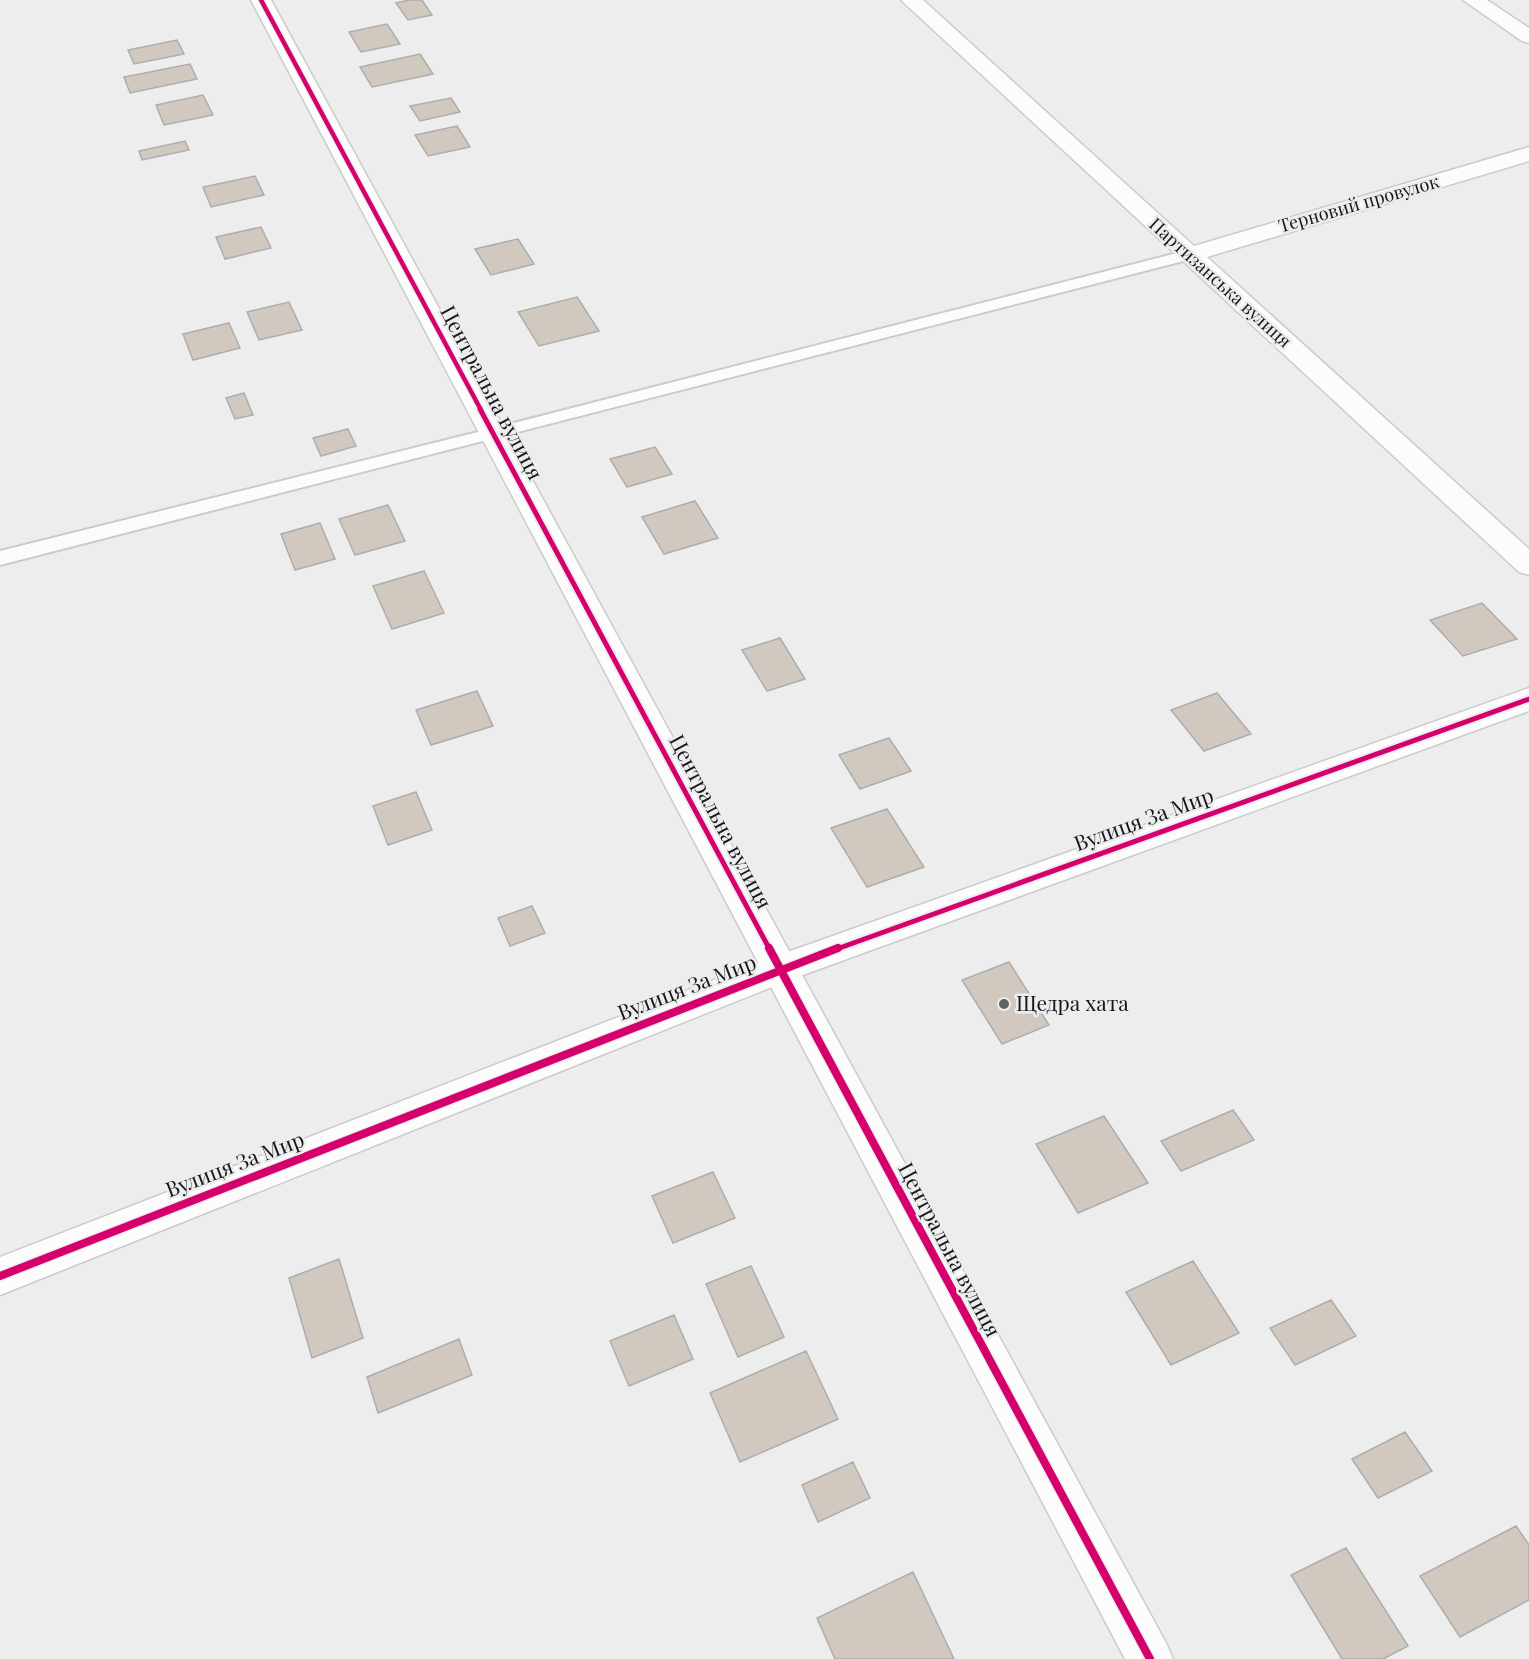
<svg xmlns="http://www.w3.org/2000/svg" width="1529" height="1659" font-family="'Playfair Display',serif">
<rect width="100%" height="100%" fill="#ededee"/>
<!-- building -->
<path fill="#d1c8bf" stroke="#aeadae" stroke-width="1.5" d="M409 0H422L432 15 408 20 396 3Z
M387 24 400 44 361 52 349 32Z
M177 40 184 54 134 64 128 50Z
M420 54 433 74 372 87 360 67Z
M190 64 197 79 130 93 124 77Z
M203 95 213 115 164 125 156 105Z
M451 98 460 112 420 121 410 106Z
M457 126 470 147 428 156 415 135Z
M185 141 189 150 142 160 139 151Z
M255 176 264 195 211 207 203 187Z
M261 227 271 248 225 259 216 237Z
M518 239 534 264 491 275 475 249Z
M577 297 599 331 539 346 518 312Z
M289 302 302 330 259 340 247 312Z
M229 323 240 348 193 360 183 334Z
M244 393 253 415 235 419 226 398Z
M348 429 356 446 321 456 313 438Z
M655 447 672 474 627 487 610 459Z
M695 501 718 538 664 554 642 517Z
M388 505 405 541 355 555 339 519Z
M320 523 335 559 295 570 281 534Z
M424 571 444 613 392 629 373 586Z
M1482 603 1517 639 1463 656 1430 620Z
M780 638 805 679 767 691 742 650Z
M477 691 493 726 431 745 416 710Z
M1217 693 1251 734 1204 751 1171 710Z
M889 738 911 771 860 789 839 755Z
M416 792 432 830 388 845 373 806Z
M887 809 924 867 867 887 831 828Z
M532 906 545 933 510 946 498 918Z
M1009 962 1049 1025 1002 1044 962 980Z
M1233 1110 1254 1140 1181 1171 1161 1141Z
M1104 1116 1148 1183 1078 1213 1036 1144Z
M713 1172 735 1218 673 1243 652 1196Z
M339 1259 363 1338 312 1358 289 1278Z
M1193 1261 1239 1333 1171 1365 1126 1292Z
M751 1266 784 1337 738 1357 706 1284Z
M1331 1300 1356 1336 1295 1365 1270 1328Z
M674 1315 693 1359 629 1386 610 1341Z
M459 1339 472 1375 378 1413 367 1377Z
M806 1351 838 1419 740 1462 710 1393Z
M1405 1432 1432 1471 1378 1498 1352 1459Z
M853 1462 870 1498 818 1522 802 1485Z
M1516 1526 1529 1545V1600L1460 1637 1420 1576Z
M1346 1548 1408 1646 1383 1659H1342L1291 1575Z
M913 1572 954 1659H835L817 1618Z"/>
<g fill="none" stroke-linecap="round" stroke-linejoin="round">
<defs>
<path id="service" d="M1189 250 1197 255 1195 258 0 565V551L494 428Z"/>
<path id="minor" d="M901 0H923L1194 246 1529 147V161L1207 257 1529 549V575L1519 572Z
M1463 0H1487L1529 28V43L1522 41Z
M1529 688V711L792 979 0 1295V1257L768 959Z"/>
<path id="tertiary" d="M251 0H271L1166 1643 1173 1659H1125Z"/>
</defs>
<!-- service casing -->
<use href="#service" stroke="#cbcbcb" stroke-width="4"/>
<!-- minor casing -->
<use href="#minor" stroke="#cbcbcb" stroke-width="3"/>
<!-- tertiary casing -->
<use href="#tertiary" stroke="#cbcbcb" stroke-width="3"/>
<!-- service -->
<use href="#service" fill="#fcfcfc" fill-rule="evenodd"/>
<!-- minor -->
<use href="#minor" fill="#fcfcfc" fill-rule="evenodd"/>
<!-- tertiary -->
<use href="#tertiary" fill="#fcfcfc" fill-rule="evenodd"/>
<defs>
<path id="cycleway-far2" d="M261 0 481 410"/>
<path id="cycleway-far1" d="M480 409 770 950
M834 950 1529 699"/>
<path id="cycleway" d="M769 948 1150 1659
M0 1276 838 948"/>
</defs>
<!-- cycleway-far2 casing -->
<use href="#cycleway-far2" stroke="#ecedef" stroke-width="7"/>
<!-- cycleway-far1 casing -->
<use href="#cycleway-far1" stroke="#ecedef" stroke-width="9"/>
<!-- cycleway casing -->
<use href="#cycleway" stroke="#ecedef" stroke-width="11"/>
<!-- cycleway-far2 -->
<use href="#cycleway-far2" stroke="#d6006c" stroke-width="4.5"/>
<!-- cycleway-far1 -->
<use href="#cycleway-far1" stroke="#d6006c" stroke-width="5"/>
<!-- cycleway -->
<use href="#cycleway" stroke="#d6006c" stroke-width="8"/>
</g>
<!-- markers -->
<circle fill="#626263" stroke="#ecedef" stroke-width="2" cx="1004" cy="1004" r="6"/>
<g text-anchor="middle" stroke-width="5" stroke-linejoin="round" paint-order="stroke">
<!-- far-street labels -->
<g font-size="18" fill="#171718" stroke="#ecedef">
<text transform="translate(1359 204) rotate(-16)" y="6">Терновий провулок</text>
<text transform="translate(1220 283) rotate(42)" y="6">Партизанська вулиця</text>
</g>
<!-- street labels -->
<g font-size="21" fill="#171718" stroke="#ecedef">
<text transform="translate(491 393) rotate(62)" y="7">Центральна вулиця</text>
<text transform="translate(1144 820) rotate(-20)" y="7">Вулиця За Мир</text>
<text transform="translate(720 822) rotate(62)" y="7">Центральна вулиця</text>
<text transform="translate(687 988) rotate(-21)" y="7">Вулиця За Мир</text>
<text transform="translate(235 1165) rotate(-21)" y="7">Вулиця За Мир</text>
<text transform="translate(949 1250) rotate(62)" y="7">Центральна вулиця</text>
</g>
<!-- poi labels -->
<g font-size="21" fill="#171718" stroke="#ecedef" text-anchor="start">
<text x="1016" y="1011">Щедра хата</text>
</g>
</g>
</svg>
